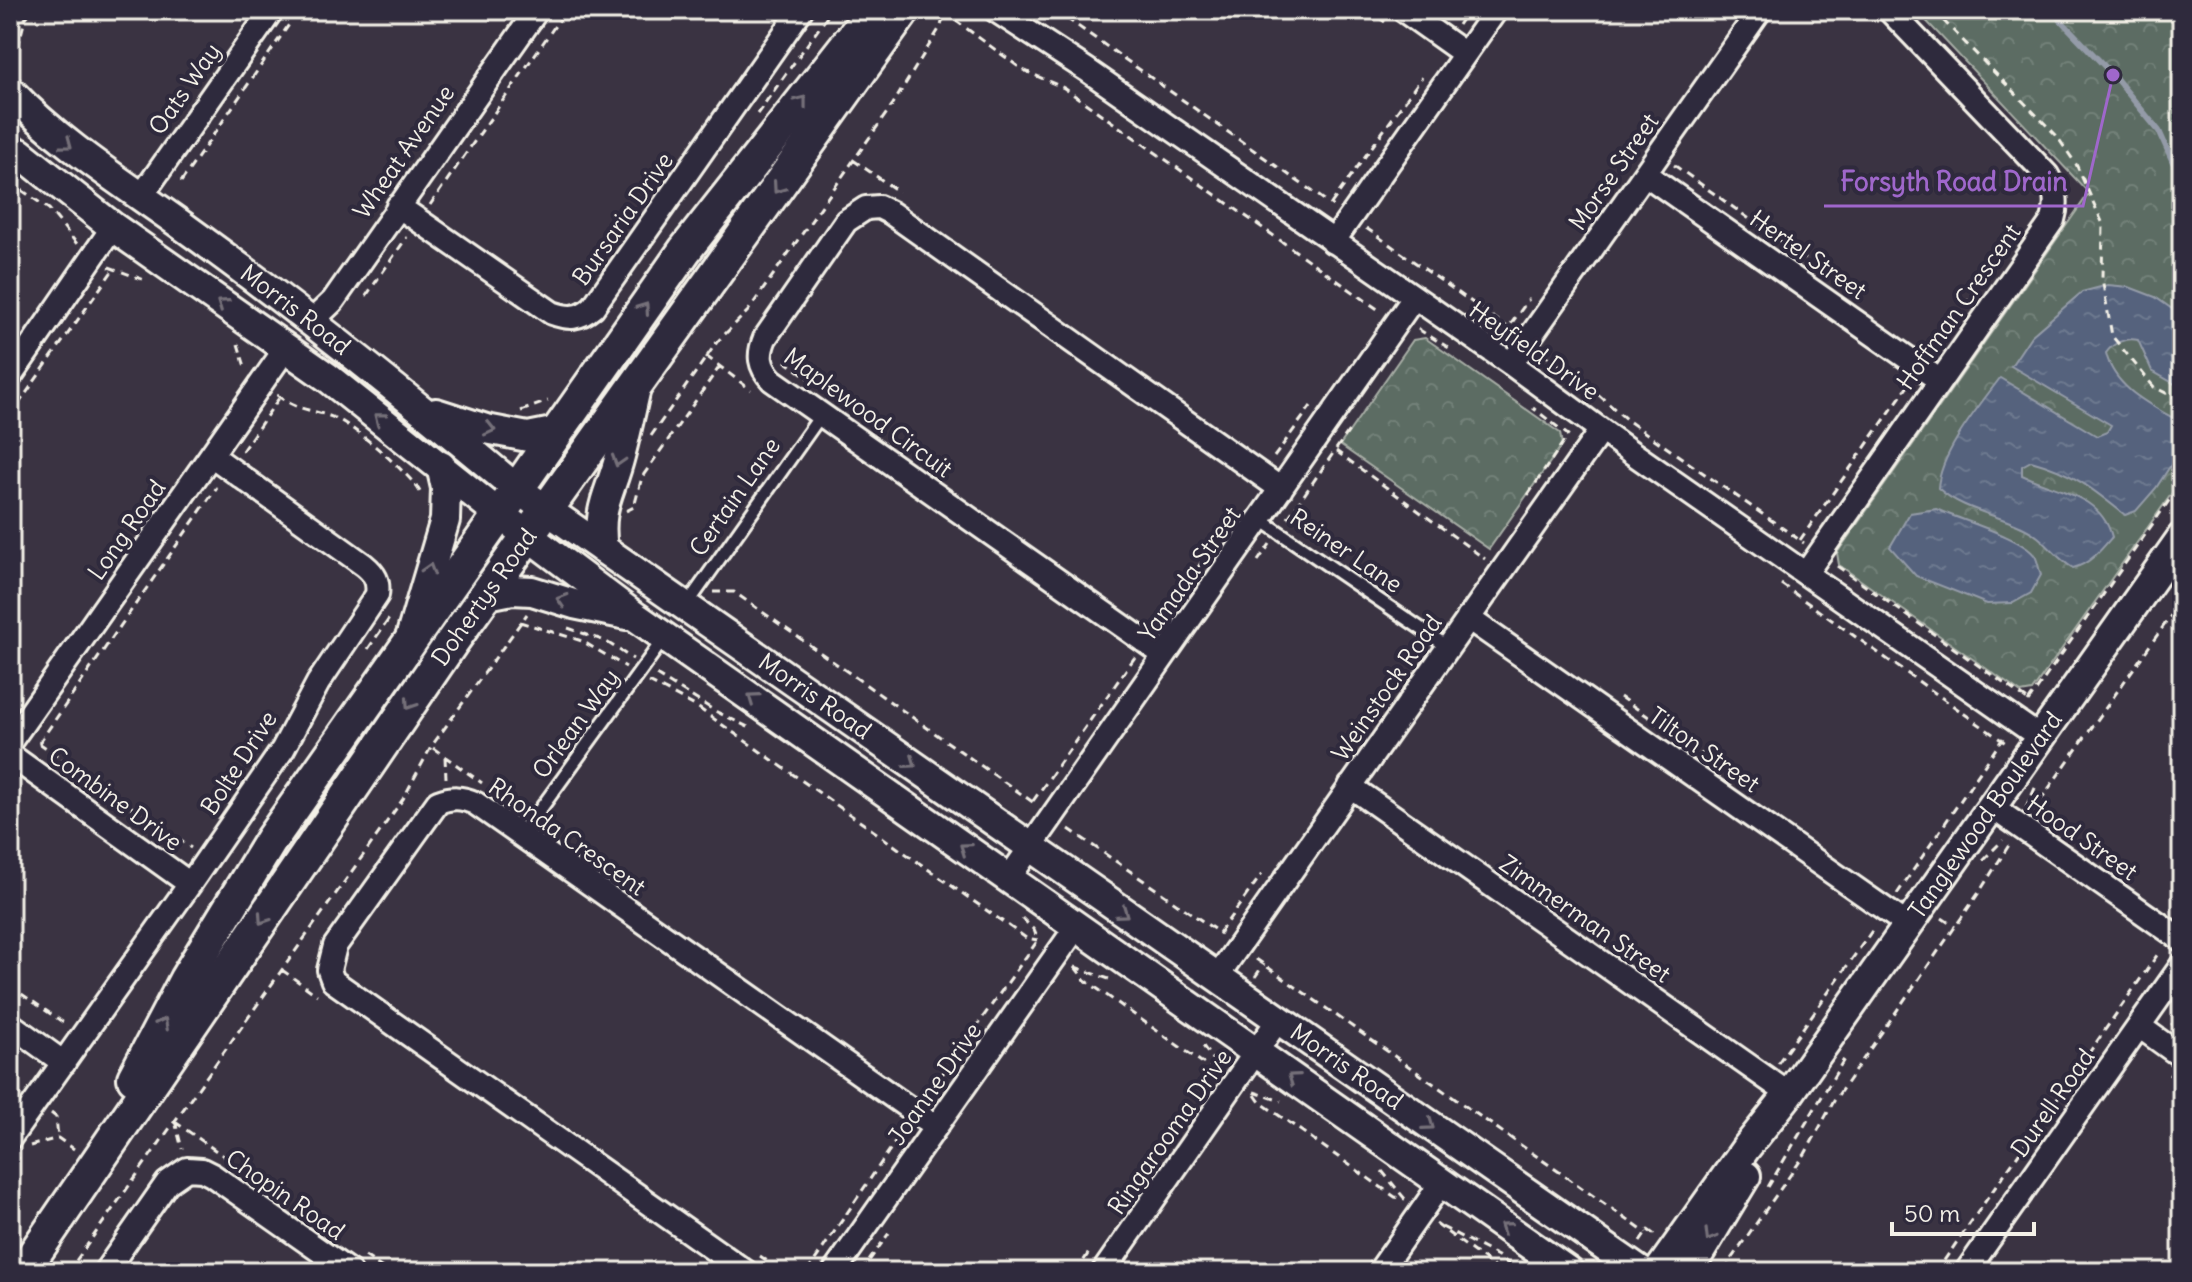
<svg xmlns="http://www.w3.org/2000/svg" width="2192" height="1282" font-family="Delius,sans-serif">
<defs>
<pattern id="park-crowns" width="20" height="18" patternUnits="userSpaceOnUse" patternTransform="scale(2)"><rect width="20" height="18" fill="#5b6c63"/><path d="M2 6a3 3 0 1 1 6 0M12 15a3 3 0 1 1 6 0" fill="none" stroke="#738179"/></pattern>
<pattern id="water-ripples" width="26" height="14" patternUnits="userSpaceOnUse" patternTransform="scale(2)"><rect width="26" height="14" fill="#54627d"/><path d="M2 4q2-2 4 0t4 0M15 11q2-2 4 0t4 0" fill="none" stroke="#6d798f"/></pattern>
</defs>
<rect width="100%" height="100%" fill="#3a3342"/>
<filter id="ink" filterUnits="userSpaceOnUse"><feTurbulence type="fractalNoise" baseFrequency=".0125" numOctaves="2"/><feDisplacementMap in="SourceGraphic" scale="16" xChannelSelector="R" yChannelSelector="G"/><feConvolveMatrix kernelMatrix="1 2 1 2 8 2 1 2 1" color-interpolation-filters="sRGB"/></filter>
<g filter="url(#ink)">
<!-- park -->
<path fill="url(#park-crowns)" stroke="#a8aea6" stroke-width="2" d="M1916 10H2182V479L2032 691 2021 693 1839 565 1837 553 2089 193Z
M1425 338 1560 433 1562 445 1489 549 1340 445 1413 340Z"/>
<!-- water -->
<path fill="url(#water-ripples)" stroke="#949ba8" stroke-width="2" d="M2108 285 2129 287 2155 297 2182 316V388L2152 371 2138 340C2126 337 2113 343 2106 353 2114 389 2153 406 2182 423V448L2156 488 2136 511 2125 515C2093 489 2072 472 2031 461L2022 466V475C2055 491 2101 494 2112 537 2101 550 2090 564 2073 568 2054 557 2044 537 2024 528 1996 514 1962 510 1938 488 1940 453 1979 406 2000 378L2097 436 2107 432 2111 425 2011 366 2031 336 2082 292Z
M1936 509C1960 520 2022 537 2035 556 2038 561 2039 570 2041 575L2031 593 2013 603 1987 604 1916 576 1890 547 1910 513Z"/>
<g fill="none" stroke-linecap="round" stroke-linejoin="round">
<!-- stream -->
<path stroke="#949ba8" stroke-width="6" d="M2051 10 2113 75 2159 131 2182 182"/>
<defs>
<path id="service" d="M1260 519 1448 647
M686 606 821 415
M523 837 534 818 665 637"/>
<path id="minor" d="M995 10 1087 70 1511 364 1631 452 2041 738
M1403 10 1465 54
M1645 174 1939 380
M140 198 272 10
M398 206 552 313C569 319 579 319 593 307L801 10
M1333 242 1496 10
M311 322 333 301 537 10
M1511 364 1760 10
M10 377 113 227
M1806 573 2053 220C2058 203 2056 190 2047 175L1889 10
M1468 618 1909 926
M1164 655 772 380C759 366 758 355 765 338L846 221 866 208 879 207 891 213 1281 489
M10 742 286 348
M10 755 190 884
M1350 786 1789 1094
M1992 807 2182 940
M1009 878 1413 299
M1216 978 1601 430
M10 1024 64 1063
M2139 1026 2182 1057
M10 1138 190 884 283 749 318 683 377 595C379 581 375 574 364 565L211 455
M105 1272 167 1183 187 1169 202 1170 212 1175 350 1272
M746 1272 333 981 329 970 335 946 438 802C452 797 461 797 475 803L936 1127
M834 1272 1077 926
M1103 1272 1278 1020
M1379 1272 1442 1182
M1966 1272 2182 965"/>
<g id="tertiary">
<path id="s1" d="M10 91C62 146 126 185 187 229 301 311 410 399 517 489L1641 1272"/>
<path d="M10 150 20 153 113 227 327 377 499 514 636 617 1569 1272"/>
<path d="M436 413 486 429 528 437 558 431"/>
<path d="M603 549C597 506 610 495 620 456 626 434 631 410 636 388"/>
<path d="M487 595 512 590 532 591 574 604 627 615"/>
<path d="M411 635 445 520 446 488 441 466"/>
<path id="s2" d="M1658 1272 1746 1148 1789 1094 2182 537"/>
<path d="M1688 1272 1746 1176"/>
</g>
<g id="secondary">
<path d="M134 1078 186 979 271 840 685 250 874 10"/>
<path id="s3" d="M22 1272 452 642 904 10"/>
</g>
</defs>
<!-- service casing -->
<use href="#service" stroke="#f4f1e8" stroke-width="17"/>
<!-- minor casing -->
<use href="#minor" stroke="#f4f1e8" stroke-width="28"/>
<!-- tertiary casing -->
<use href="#tertiary" stroke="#f4f1e8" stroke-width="34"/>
<!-- secondary casing -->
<use href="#secondary" stroke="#f4f1e8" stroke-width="38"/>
<!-- path -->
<path stroke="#f4f1e8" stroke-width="3" stroke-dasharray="8 6" stroke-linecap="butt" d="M1055 10 1333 206
M1368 10 1385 22
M1861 10 1870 19
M1933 10 2056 135 2076 164 2103 224 2102 278 2112 336 2154 387 2182 401
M944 12 1023 70 1064 88 1379 310
M1458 25 1468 10
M18 47 25 19 32 10
M757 114 832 10
M853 160 899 192
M1674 165 1811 263
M10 182 49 209 77 244
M181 182 299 10
M1331 204 1422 77
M430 205 566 10
M1366 228 1510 329
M109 267 147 281
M366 296 407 237
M1418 329 1449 348
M1503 335 1529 299
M238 344 246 370
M1931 349 1933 350 2013 238
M1542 353 1591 388 1627 420 1804 543
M706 356 751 390
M785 361 851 408
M277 395C298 412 316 409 339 420 356 428 416 479 421 494
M521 411 548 401
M10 416 113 270
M651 436 717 342 748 311 893 104 941 26 945 10
M242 451 279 398
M1336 451 1485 559
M1274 457 1311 406
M1528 495 1568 435 1533 408
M626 511 634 507 642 477 720 366
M1288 518 1350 429
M1800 540 1910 383
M1258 561 1270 544
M1837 566 2029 701
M1781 584 2007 744
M713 592H734L1037 805
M520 622 582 641 626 667
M1157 625 1204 559
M568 628 605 641 633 659
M368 649 391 616
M656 675 717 712 750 728
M649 682 697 707 1026 938 1038 940
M1620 697 1752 789
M2028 702 2182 482
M39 743 217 487
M39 743 191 848
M433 748 482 783
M445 757 446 778
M1033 801 1135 657
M2026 808 2036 786
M2032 812 2182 600
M1069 829 1221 934
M1983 860 2003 840
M1897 894 2003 738
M1022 918 1034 930 1038 940
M1942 918 1955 927
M1219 933 1262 874
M1256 959 1646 1233
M1075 967 1085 980 1207 1066 1218 1068
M1075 967 1109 979
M282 970 317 995
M1255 977 1264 964
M10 986 67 1025
M2171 1025 2182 1019
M1203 1046 1219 1069
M1778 1063 1874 928
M2169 1074 2182 1084
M1254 1092 1281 1101
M1255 1095 1260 1102 1395 1197 1405 1199
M926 1097 1038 940
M51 1113 56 1117 58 1138
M175 1121 182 1149
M175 1122 225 1157
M30 1146 58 1138 74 1149
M10 1170 19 1157
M1382 1171 1405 1199
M1768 1187 1846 1056
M1436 1224 1501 1272
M1442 1227 1498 1256 1520 1272
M1640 1242 1648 1230 1656 1236
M365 1256 388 1272
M760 1256 783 1272
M68 1272 403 799 431 747 527 614
M807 1272 904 1129
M861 1272 889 1233
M1076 1272 1090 1251
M1354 1272 1359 1265
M1727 1272 1729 1262 1805 1154 1834 1101 1980 891 2009 845
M1936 1272 2160 951"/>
<!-- service -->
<use href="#service" stroke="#2f2a3d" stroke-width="11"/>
<!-- minor -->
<use href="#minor" stroke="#2f2a3d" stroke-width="22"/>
<!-- tertiary -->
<use href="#tertiary" stroke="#2f2a3d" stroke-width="28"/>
<!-- secondary -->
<use href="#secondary" stroke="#2f2a3d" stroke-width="32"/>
</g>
<!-- one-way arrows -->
<defs><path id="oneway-chevron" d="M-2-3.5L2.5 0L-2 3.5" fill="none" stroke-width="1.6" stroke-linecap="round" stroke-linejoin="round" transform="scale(2)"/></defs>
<g stroke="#747079">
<use href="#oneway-chevron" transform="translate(802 101) rotate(-52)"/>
<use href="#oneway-chevron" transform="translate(67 144) rotate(37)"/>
<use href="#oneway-chevron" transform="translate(778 188) rotate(125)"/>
<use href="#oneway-chevron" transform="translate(222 304) rotate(-145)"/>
<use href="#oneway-chevron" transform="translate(644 308) rotate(-55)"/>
<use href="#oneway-chevron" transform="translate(379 418) rotate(-142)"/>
<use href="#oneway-chevron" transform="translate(490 429) rotate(13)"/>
<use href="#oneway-chevron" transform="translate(618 461) rotate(107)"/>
<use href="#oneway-chevron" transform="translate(429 569) rotate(-73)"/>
<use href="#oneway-chevron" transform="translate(562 600) rotate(-163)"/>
<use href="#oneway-chevron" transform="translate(753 698) rotate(-145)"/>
<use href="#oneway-chevron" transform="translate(410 704) rotate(124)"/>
<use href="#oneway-chevron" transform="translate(911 763) rotate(35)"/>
<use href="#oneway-chevron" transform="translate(965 848) rotate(-145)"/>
<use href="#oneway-chevron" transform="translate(1123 913) rotate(35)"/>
<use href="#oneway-chevron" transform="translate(263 919) rotate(124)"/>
<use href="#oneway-chevron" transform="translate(163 1023) rotate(-62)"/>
<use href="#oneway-chevron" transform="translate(1293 1078) rotate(-145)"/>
<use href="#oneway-chevron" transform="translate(1429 1125) rotate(35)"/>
<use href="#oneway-chevron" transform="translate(1505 1227) rotate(-145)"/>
<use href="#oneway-chevron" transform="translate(1710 1236) rotate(121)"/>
</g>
</g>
<g text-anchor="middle" stroke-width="8" stroke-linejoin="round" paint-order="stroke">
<!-- street labels -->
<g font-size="24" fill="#f4f1e8" stroke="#2f2a3d">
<text transform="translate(185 89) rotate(-55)" y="8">Oats Way</text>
<text transform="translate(404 152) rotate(-55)" y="8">Wheat Avenue</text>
<text transform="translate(1614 172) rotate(-55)" y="8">Morse Street</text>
<text transform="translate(623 219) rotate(-55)" y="8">Bursaria Drive</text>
<text transform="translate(1808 255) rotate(35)" y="8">Hertel Street</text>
<text transform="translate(1959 307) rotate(-55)" y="8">Hoffman Crescent</text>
<text dy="8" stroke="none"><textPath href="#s1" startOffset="360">Morris Road</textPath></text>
<text transform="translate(1534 351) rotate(35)" y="8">Heyfield Drive</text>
<text transform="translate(868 413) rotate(36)" y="8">Maplewood Circuit</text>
<text transform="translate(735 497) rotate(-55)" y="8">Certain Lane</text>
<text transform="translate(127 530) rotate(-55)" y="8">Long Road</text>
<text transform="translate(1346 551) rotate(34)" y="8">Reiner Lane</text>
<text transform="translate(1190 574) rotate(-55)" y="8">Yamada Street</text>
<text dy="8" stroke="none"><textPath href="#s3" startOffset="818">Dohertys Road</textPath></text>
<text transform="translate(1387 688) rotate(-55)" y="8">Weinstock Road</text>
<text dy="8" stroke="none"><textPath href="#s1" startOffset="1008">Morris Road</textPath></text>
<text transform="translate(576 724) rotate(-54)" y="8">Orlean Way</text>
<text transform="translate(1704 750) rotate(35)" y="8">Tilton Street</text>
<text transform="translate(239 763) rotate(-57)" y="8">Bolte Drive</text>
<text transform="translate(115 799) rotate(36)" y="8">Combine Drive</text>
<text dy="8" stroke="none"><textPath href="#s2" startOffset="562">Tanglewood Boulevard</textPath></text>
<text transform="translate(567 837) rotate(35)" y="8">Rhonda Crescent</text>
<text transform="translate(2082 838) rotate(35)" y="8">Hood Street</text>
<text transform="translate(1585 919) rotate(35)" y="8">Zimmerman Street</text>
<text dy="8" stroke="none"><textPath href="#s1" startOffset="1656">Morris Road</textPath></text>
<text transform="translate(935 1084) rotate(-55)" y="8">Joanne Drive</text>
<text transform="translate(2053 1103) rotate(-55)" y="8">Durell Road</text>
<text transform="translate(1170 1132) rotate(-55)" y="8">Ringarooma Drive</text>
<text transform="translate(285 1195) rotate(35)" y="8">Chopin Road</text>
</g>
</g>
<!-- callouts -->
<path fill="none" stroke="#9f67cb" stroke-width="3" d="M2113 75L2083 206H1824"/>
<circle fill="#9f67cb" stroke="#2f2a3d" stroke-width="3" cx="2113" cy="75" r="8"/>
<g font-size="26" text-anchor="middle" font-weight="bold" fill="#9f67cb" stroke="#2f2a3d" stroke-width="8" stroke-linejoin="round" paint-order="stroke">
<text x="1954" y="191">Forsyth Road Drain</text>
</g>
<!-- margin -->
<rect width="2192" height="1282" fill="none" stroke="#2f2a3d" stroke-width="40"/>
<rect x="20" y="20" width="2152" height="1242" fill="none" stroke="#f4f1e8" stroke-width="3" filter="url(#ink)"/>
<!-- scale -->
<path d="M1892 1222v12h142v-12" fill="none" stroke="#f4f1e8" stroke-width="4"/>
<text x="1904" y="1222" font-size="24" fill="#f4f1e8" stroke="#2f2a3d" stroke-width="6" paint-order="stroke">50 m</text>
</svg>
